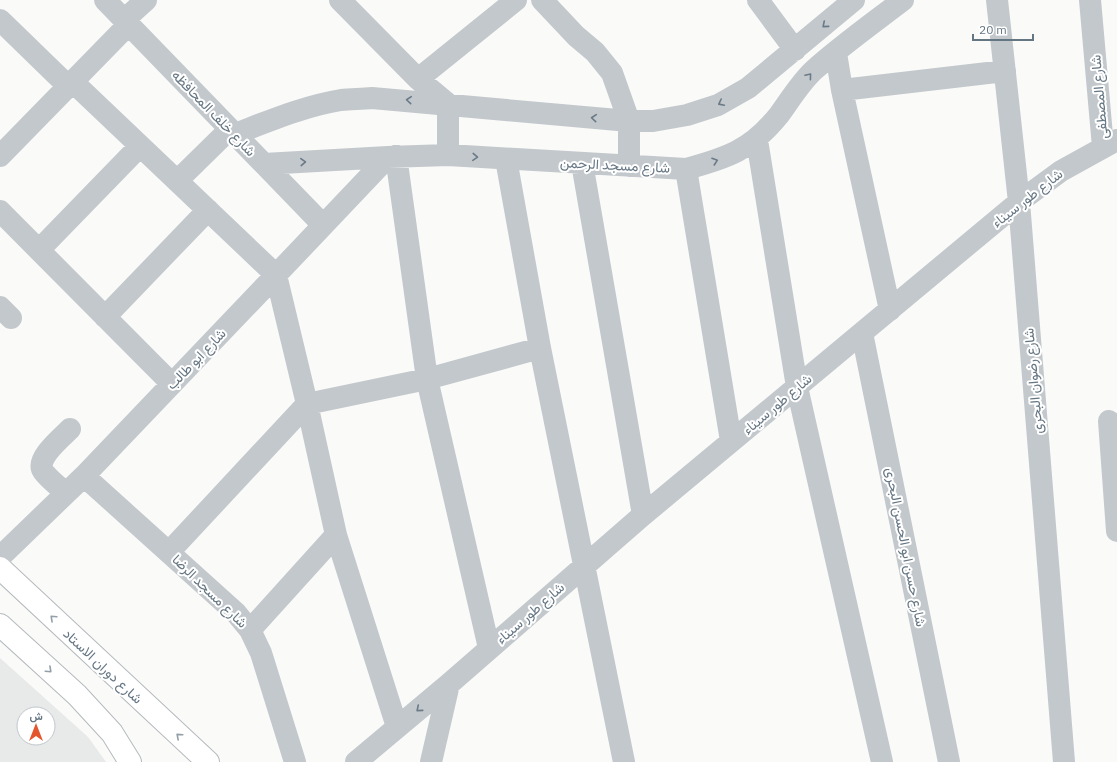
<svg xmlns="http://www.w3.org/2000/svg" width="1117" height="762" font-family="'IBM Plex Sans',Vazirmatn,sans-serif">
<rect width="100%" height="100%" fill="#fafaf8"/>
<!-- built -->
<path fill="#e8e9e9" fill-rule="evenodd" d="M0 658 88 737 106 762H0ZM24 714H48V738H24Z"/>
<g fill="none" stroke-linecap="round" stroke-linejoin="round">
<defs>
<path id="major" d="M0 568 208 762
M0 625 77 695 112 733 130 762"/>
</defs>
<!-- major casing -->
<use href="#major" stroke="#b5babe" stroke-width="24"/>
<!-- minor -->
<path stroke="#c3c8cc" stroke-width="22" d="M105 0 323 225
M340 0 418 79 448 104V155
M542 0 576 36 595 52 612 73 629 121V166
M758 0 795 50
M997 0 1019 202 1064 762
M1090 0 1103 147
M0 20 68 86
M124 20 146 0
M836 53 842 90 890 310
M418 79 516 0
M73 82 276 275 307 404 427 379 540 348
M842 90 1005 71
M235 134C269 121 304 106 341 100 351 99 362 99 372 98L629 121H653L687 115 718 105 748 88 854 0
M757 140 797 387 882 762
M0 156 129 24
M396 156 427 379 489 648
M506 159 540 348 624 762
M582 163 643 515
M264 164 388 157 448 155 686 169C727 158 751 150 779 115 790 100 800 83 814 70 842 45 873 23 903 0
M686 169 731 441
M177 181 230 129
M0 211 172 384
M39 250 140 146
M0 307 11 318
M105 317 208 210
M862 333 949 762
M1109 421 1117 531
M84 476 236 613 250 630 261 653 295 762
M66 493C60 488 47 477 43 471 35 459 62 437 70 429
M170 551 307 404 336 535
M0 557 84 476 276 275 388 157
M250 630 336 535 397 727
M356 762 449 684 643 515 1019 202 1061 171 1117 140
M431 762 449 684"/>
<!-- major -->
<use href="#major" stroke="#fff" stroke-width="22"/>
</g>
<!-- one-way arrows -->
<defs><path id="oneway-chevron" d="M-2-3.5L2.5 0L-2 3.5" fill="none" stroke-width="1.6" stroke-linecap="round" stroke-linejoin="round"/></defs>
<g stroke="#6a7a87">
<use href="#oneway-chevron" transform="translate(825 25) rotate(140)"/>
<use href="#oneway-chevron" transform="translate(809 76) rotate(-50)"/>
<use href="#oneway-chevron" transform="translate(409 100) rotate(-175)"/>
<use href="#oneway-chevron" transform="translate(721 103) rotate(153)"/>
<use href="#oneway-chevron" transform="translate(594 118) rotate(-175)"/>
<use href="#oneway-chevron" transform="translate(475 157) rotate(3)"/>
<use href="#oneway-chevron" transform="translate(715 161) rotate(-19)"/>
<use href="#oneway-chevron" transform="translate(303 162) rotate(-3)"/>
<use href="#oneway-chevron" transform="translate(419 709) rotate(140)"/>
</g>
<g stroke="#939fa8">
<use href="#oneway-chevron" transform="translate(53 618) rotate(-137)"/>
<use href="#oneway-chevron" transform="translate(49 670) rotate(43)"/>
<use href="#oneway-chevron" transform="translate(179 736) rotate(-138)"/>
</g>
<g text-anchor="middle" stroke-width="4" stroke-linejoin="round" paint-order="stroke">
<!-- street labels -->
<g font-size="14" fill="#657683" stroke="#fff">
<text transform="translate(1099 97) rotate(-95)" y="5">شارع المصطفى</text>
<text transform="translate(214 113) rotate(46)" y="5">شارع خلف المحافظه</text>
<text transform="translate(615 165) rotate(3)" y="5">شارع مسجد الرحمن</text>
<text transform="translate(1027 198) rotate(-38)" y="5">شارع طور سيناء</text>
<text transform="translate(196 359) rotate(-46)" y="5">شارع ابو طالب</text>
<text transform="translate(1033 381) rotate(-95)" y="5">شارع رضوان البحرى</text>
<text transform="translate(777 404) rotate(-40)" y="5">شارع طور سيناء</text>
<text transform="translate(906 547) rotate(79)" y="5">شارع حسن ابو الحسن البحرى</text>
<text transform="translate(210 591) rotate(44)" y="5">شارع مسجد الرضا</text>
<text transform="translate(530 613) rotate(-41)" y="5">شارع طور سيناء</text>
<text transform="translate(103 666) rotate(43)" y="5">شارع دوران الاستاد</text>
</g>
</g>
<!-- north arrow -->
<g transform="translate(36 726)"><circle r="19" fill="#ffffff" stroke="#c1c8cd"/>
<path d="M0-3L7 15L0 10L-7 15Z" fill="#e4572e"/>
<text y="-6" font-size="11" font-weight="bold" text-anchor="middle" fill="#657683">ش</text>
</g>
<!-- scale -->
<path d="M973 34v6h60v-6" fill="none" stroke="#657683" stroke-width="2"/>
<text x="979" y="34" font-size="12" fill="#657683" stroke="#ffffff" stroke-width="3" paint-order="stroke">20 m</text>
</svg>
